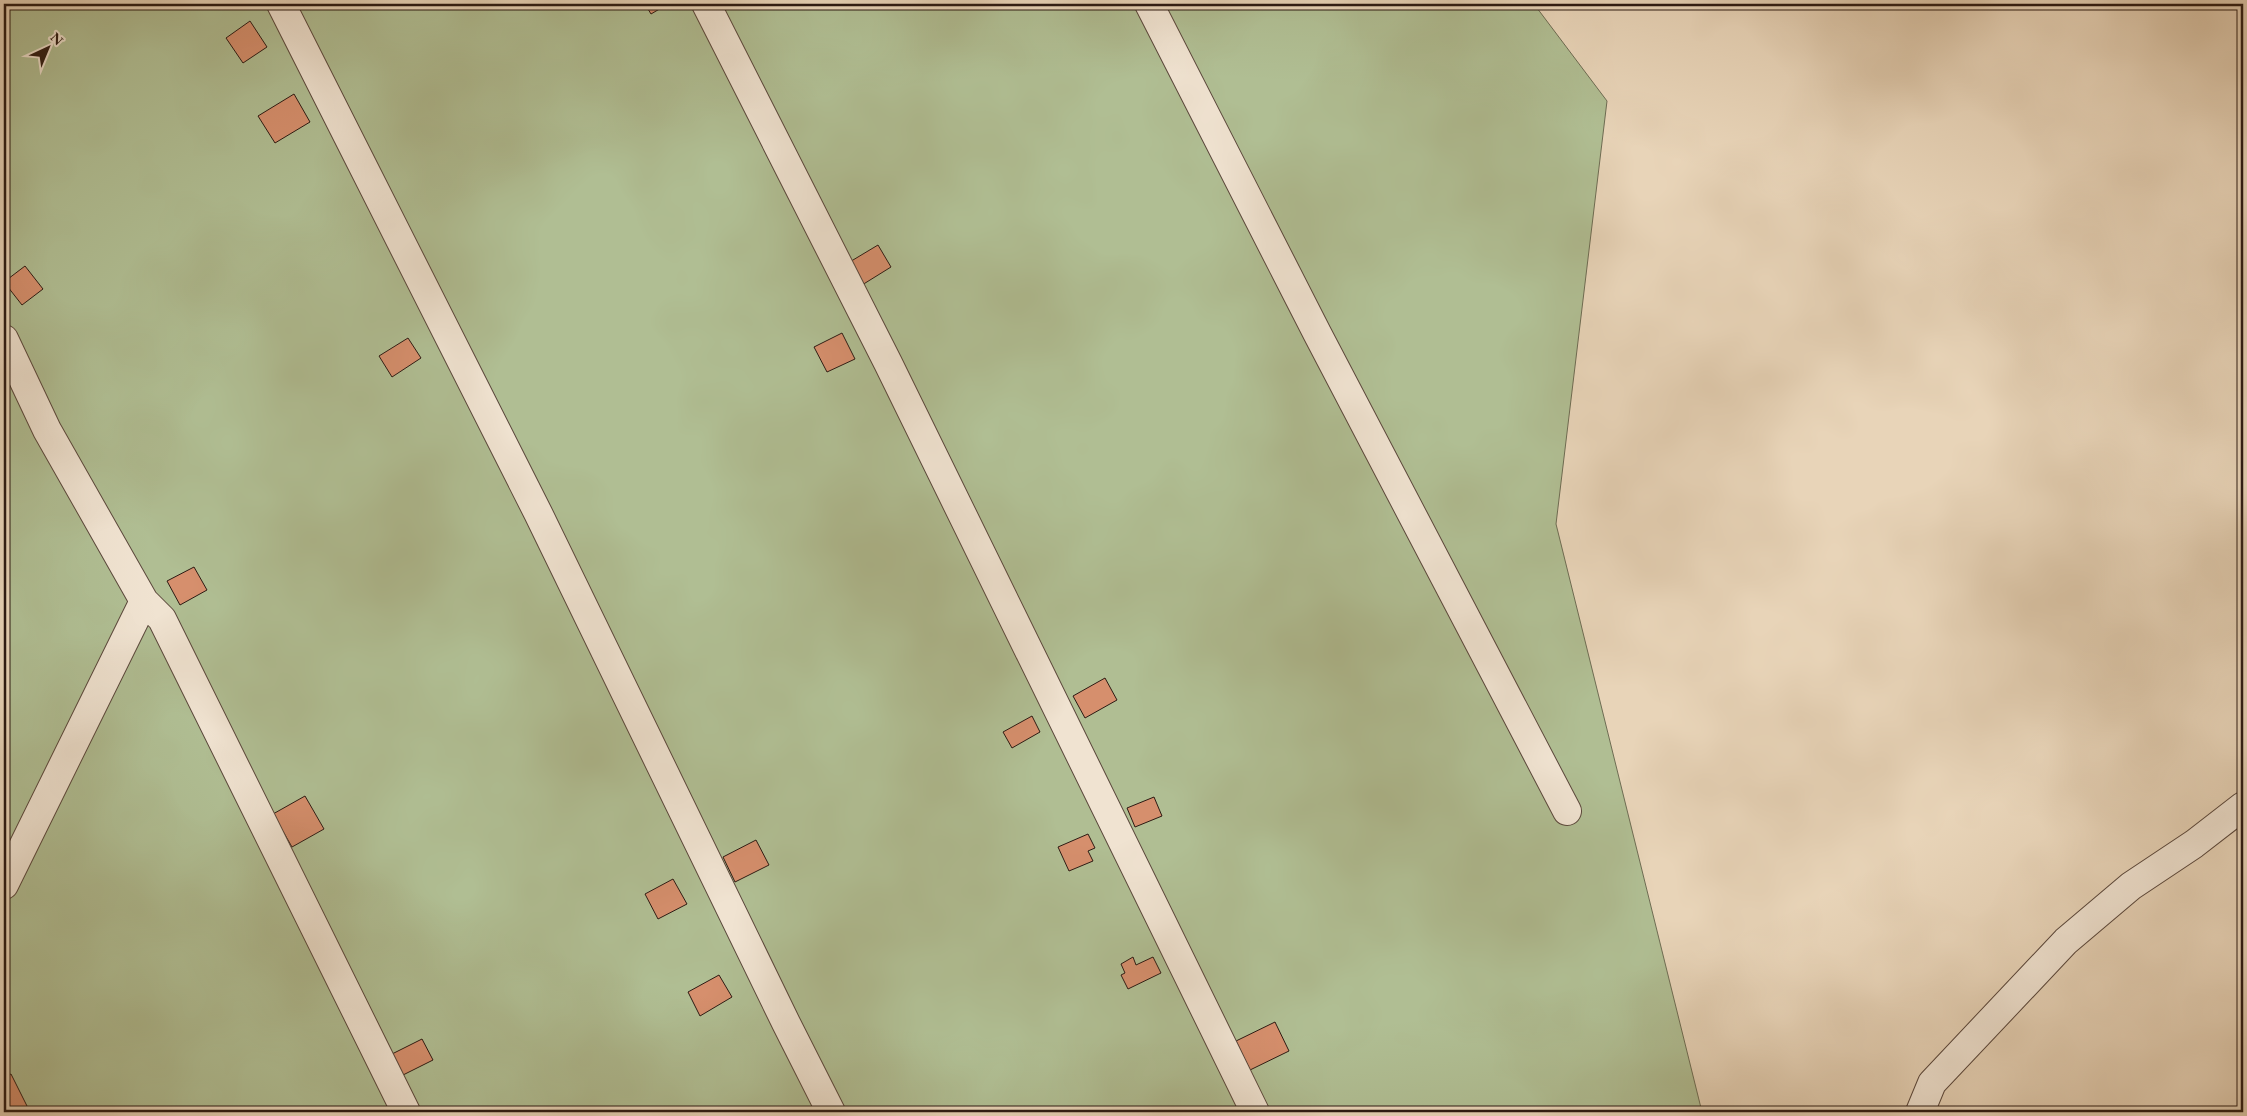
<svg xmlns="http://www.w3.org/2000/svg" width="2247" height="1116" font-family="'EB Garamond',serif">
<rect width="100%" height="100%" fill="#e8d4b8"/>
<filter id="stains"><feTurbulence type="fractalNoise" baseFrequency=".004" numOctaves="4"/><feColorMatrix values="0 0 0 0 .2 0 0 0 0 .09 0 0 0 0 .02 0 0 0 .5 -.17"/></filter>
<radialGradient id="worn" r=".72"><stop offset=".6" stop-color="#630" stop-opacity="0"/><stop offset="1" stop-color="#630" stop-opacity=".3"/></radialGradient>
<!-- green -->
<path fill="#b0be93" stroke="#6e6c53" d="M4 4H1534L1607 101 1556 524 1702 1112H4Z"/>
<!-- building -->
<path fill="#d68f6d" stroke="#2c1a13" d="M645 4H668L651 14Z
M250 21 267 47 243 63 226 38Z
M294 94 310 122 275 143 258 116Z
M878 245 891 267 862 285 848 263Z
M25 266 43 289 22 305 4 282Z
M842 333 855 359 827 372 814 347Z
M408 338 421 358 392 377 379 356Z
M194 567 207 590 180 605 167 581Z
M1105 678 1117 700 1085 718 1073 696Z
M1032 716 1040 732 1012 748 1003 732Z
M305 796 324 829 292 847 273 814Z
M1154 797 1162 816 1135 827 1127 808Z
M1088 834 1095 848 1088 851 1093 861 1069 871 1058 847Z
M756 840 769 865 735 882 723 857Z
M673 879 687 904 658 919 645 894Z
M1133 957 1136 965 1153 957 1161 973 1128 989 1121 975 1125 973 1121 964Z
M719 975 732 997 700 1016 688 992Z
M1275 1022 1289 1051 1250 1070 1236 1041Z
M422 1039 433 1060 401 1076 390 1055Z
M11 1074 27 1106 15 1112H4V1077Z"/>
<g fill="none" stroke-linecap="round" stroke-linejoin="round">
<defs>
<path id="street" d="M281 4 538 513 786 1023 831 1112
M706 4 888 363 1255 1112
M1149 4 1317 333 1567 811
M4 339 47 430 144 601 162 619 406 1112
M4 885 144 601
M1920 1112 1932 1083 2066 941 2131 886 2194 844 2243 806"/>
</defs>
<!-- street casing -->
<use href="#street" stroke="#5b483c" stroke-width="30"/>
<!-- street -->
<use href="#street" stroke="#f0e3d1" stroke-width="28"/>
</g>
<!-- margin -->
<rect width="2247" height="1116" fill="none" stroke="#e8d4b8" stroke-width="20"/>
<rect x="5" y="5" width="2237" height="1106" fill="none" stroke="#2c1a13" stroke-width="2.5"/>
<rect x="10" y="10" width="2227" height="1096" fill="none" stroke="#2c1a13"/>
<!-- north arrow -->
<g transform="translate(48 48) rotate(44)" stroke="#f0e3d1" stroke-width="4" paint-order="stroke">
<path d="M0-4L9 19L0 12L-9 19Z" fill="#2c1a13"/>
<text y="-8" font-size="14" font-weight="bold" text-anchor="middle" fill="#2c1a13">N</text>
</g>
<rect width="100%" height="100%" filter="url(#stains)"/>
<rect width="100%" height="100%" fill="url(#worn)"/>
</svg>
